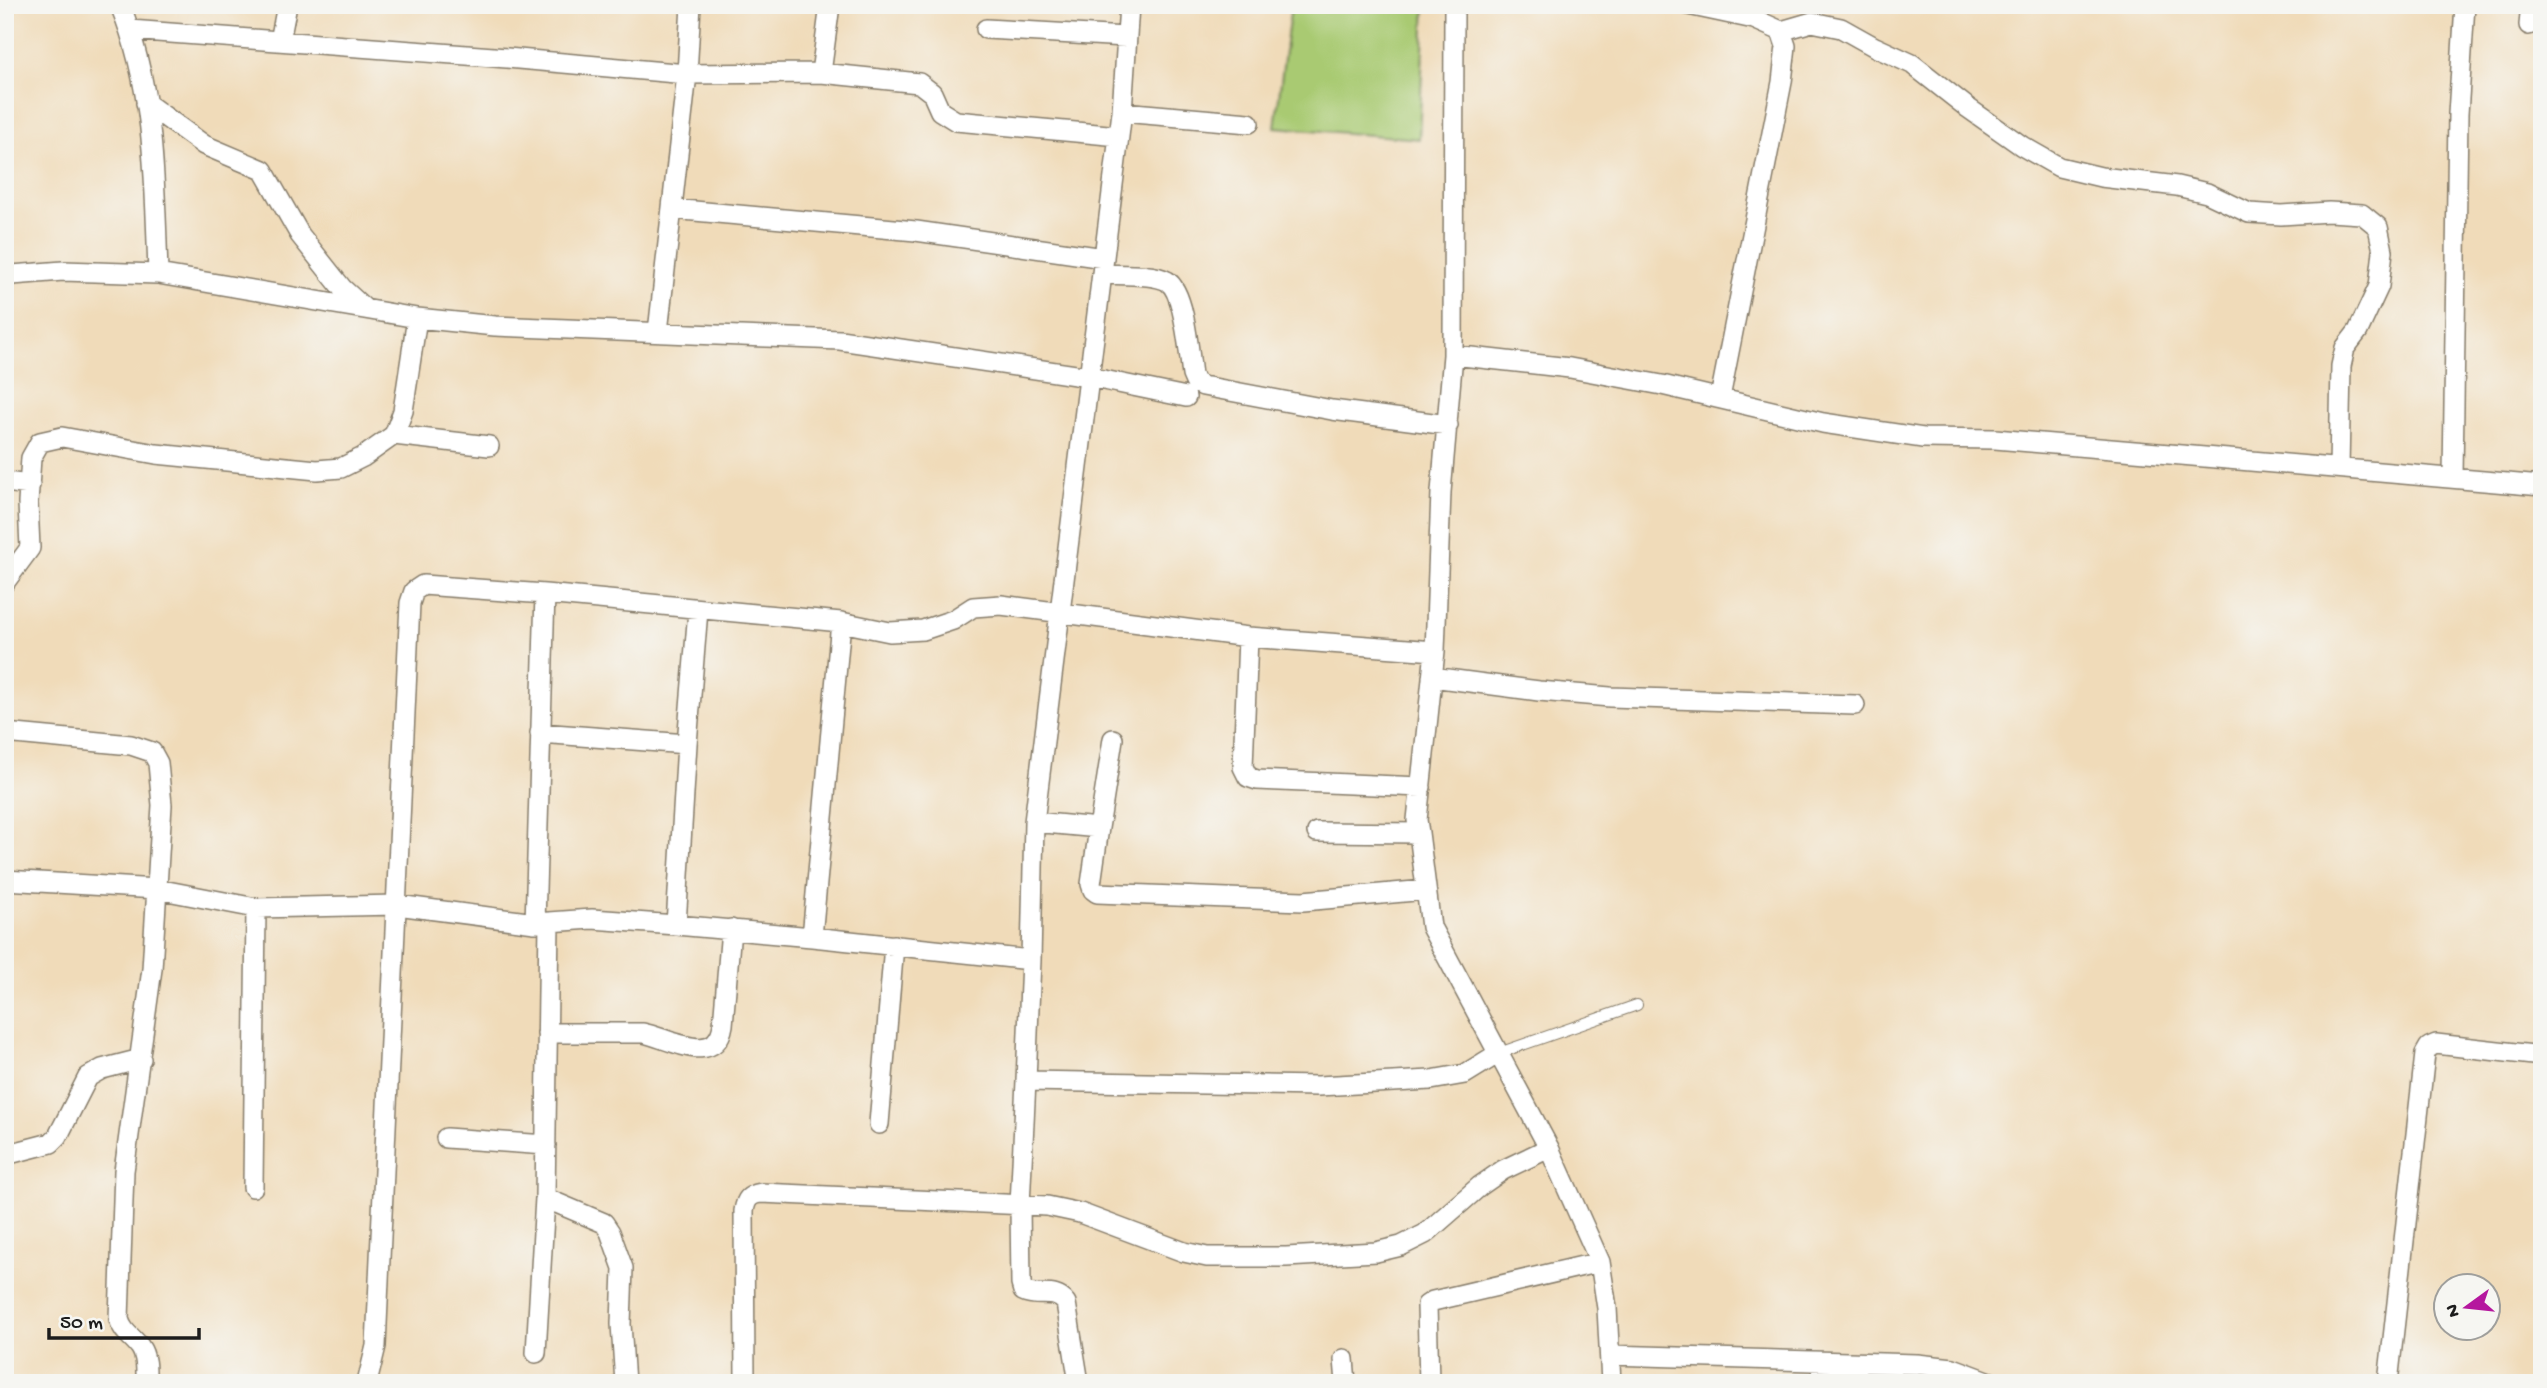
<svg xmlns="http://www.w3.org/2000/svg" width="2547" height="1388" font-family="'Gochi Hand',sans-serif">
<rect width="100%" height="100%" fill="#f6f6f2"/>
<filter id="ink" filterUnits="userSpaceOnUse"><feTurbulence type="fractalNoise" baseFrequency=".0143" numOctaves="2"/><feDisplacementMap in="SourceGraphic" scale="14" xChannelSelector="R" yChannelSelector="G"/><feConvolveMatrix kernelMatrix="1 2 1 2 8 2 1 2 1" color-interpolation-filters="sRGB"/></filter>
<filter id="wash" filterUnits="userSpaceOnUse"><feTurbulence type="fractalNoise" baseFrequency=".00686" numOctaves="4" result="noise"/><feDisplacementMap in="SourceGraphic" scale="28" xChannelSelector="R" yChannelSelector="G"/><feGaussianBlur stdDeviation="1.57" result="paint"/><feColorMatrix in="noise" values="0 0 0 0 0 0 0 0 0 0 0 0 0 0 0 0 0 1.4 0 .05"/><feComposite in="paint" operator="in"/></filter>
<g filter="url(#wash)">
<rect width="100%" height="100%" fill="#f0dbb9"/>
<!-- green -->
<path fill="#a9ca72" stroke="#627347" stroke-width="2" d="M1291 5H1425L1419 139 1275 127Z"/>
</g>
<g filter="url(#ink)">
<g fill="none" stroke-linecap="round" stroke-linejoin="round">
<defs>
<path id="lane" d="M1499 1053 1637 1005"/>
<path id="street" d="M120 5C155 89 155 185 158 274
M691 5 687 74 821 73 919 83 932 93 940 111 956 121 1119 136
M1454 5 1453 355 1441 492 1435 651 1417 820 1419 833 1431 927 1549 1148 1600 1262 1607 1308 1611 1383
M1688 5 1754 19 1781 31 1786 46 1782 82 1720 398
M2529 25 2531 5
M986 29 1126 37
M130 30 507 58 687 74 658 332
M1781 31 1812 22 1841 28 1875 47 1912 64 1968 108 2022 146 2059 167 2101 177 2177 186 2207 193 2249 213 2281 215 2329 212 2362 214 2378 227 2383 251 2379 286 2358 331 2345 348 2341 366 2339 468
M280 41 287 5
M821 73 830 5
M146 103 204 145 263 170 300 235 342 288 365 309
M1122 112 1249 123
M672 209 916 231 1104 258
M1102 274C1118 275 1153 273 1167 281 1185 292 1189 354 1192 375L1195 382 1203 386 1332 410 1448 425
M5 279 12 275 63 271 158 274 417 318 495 326 840 340 1089 377 1186 397
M1453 355 1570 368 1662 385 1823 423 1923 438 1995 439 2542 486
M394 435 489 446
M2453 478 2458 114 2465 5
M5 482 30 485
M5 582 30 548 28 503 31 458 40 442 62 437 156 454 317 470 341 468 363 457 394 435 403 411 417 318
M841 622 890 632 923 630 953 620 973 607 1001 605 1248 637 1435 651
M1248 637 1243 767 1248 777 1257 780 1421 787
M1432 677 1539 691 1610 697 1855 705
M5 733 131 745 152 752 158 763 162 805 152 969 124 1171 119 1319C123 1333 132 1336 140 1347 147 1357 146 1371 146 1383
M540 733 687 744
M1034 822 1122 112 1129 5
M1099 828 1113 739
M1317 832 1419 833
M5 880 157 889 256 908 397 905 535 923 592 919 676 925 812 937 1031 960 1026 1081 1318 1086 1431 1080 1465 1074 1499 1053
M535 923 545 594
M676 925 687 744 698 610
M1031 960 1034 822 1099 828 1091 884 1093 890 1097 893 1303 901 1426 890
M547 1033H643C669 1038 716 1068 723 1025L731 929
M1026 1081 1020 1205 1021 1284 1023 1291C1038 1299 1055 1288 1066 1303L1079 1383
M879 1124 894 945
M446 1138 546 1145
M5 1155 51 1143 58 1136 88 1077 102 1069 141 1059
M253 1187 256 908
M545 1198 604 1223 610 1232 623 1268 621 1324 625 1383
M536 1353 545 1198 549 922
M1610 1355 1917 1364 1953 1368 1993 1383
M1344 1359 1346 1383
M1822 1362 1823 1383
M367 1383 376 1346 410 603 414 591 423 585 545 594 841 622 812 937
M745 1383 744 1211C746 1199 749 1195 761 1193L1047 1206 1080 1213 1184 1252 1207 1257H1286L1376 1252 1401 1246 1425 1234 1480 1186 1503 1170 1549 1148
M1429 1383 1427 1305 1433 1301 1600 1262
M2388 1383 2425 1054 2429 1047 2436 1044 2542 1056"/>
</defs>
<!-- lane casing -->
<use href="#lane" stroke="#867c6a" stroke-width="12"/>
<!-- street casing -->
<use href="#street" stroke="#867c6a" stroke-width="22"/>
<!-- lane -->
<use href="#lane" stroke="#fff" stroke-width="10"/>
<!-- street -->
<use href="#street" stroke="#fff" stroke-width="19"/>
</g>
</g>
<!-- margin -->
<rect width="2547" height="1388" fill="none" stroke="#f6f6f2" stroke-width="28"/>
<!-- north arrow -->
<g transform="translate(2467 1307) rotate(255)"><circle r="33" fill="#f6f6f2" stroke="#9f9f9c" stroke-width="2"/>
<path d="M0-5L12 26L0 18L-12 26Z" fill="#b5179e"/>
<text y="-10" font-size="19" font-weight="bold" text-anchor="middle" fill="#1c1c1c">N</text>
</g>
<!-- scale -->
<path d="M49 1328v10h150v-10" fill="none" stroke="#1c1c1c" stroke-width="3.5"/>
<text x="60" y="1328" font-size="21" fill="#1c1c1c" stroke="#f6f6f2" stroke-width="5" paint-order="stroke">50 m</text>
</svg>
